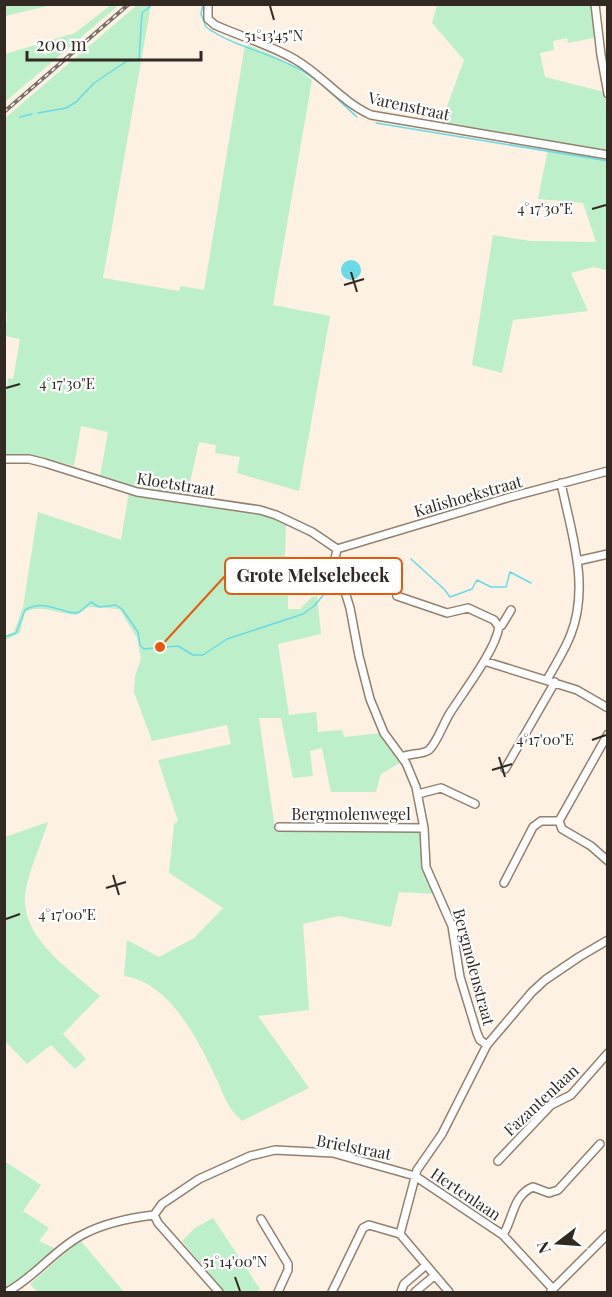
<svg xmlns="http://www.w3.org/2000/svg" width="612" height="1297" font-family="'Playfair Display',serif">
<rect width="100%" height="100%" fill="#fdf1e4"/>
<!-- green -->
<path fill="#bdefca" d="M5 4H52V5L5 16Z
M112 4 119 5 5 102V54L75 33Z
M137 5H151L103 278 179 291 181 286 204 290 245 45C271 52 291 64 312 80L273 305 330 316 299 491 237 473 240 457 215 453 216 445 199 442 187 496 131 486 100 476 108 432 81 426 74 466 38 457 5 455V394L6 393 8 378 13 379 20 339 5 336V322H7V313L4 312V119Z
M437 5H592L595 34 593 38 568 43 567 38 553 41 554 50 540 53 545 77 604 92 607 113V152L441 123 464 60 432 23Z
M548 149 607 158V270L593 267 571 273 588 311 513 320 502 373 472 365 493 235 530 241 596 242 583 203 538 199Z
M129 492 262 514 286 523 284 589H294V593L288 594V609H300L312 597 317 596 321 634 278 644 289 715 316 712 318 732 342 730 344 737 381 733 403 761 381 774 376 792H331L322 748 310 751 313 776 293 778 281 718H259L275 829 422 828 435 894 399 892 391 927 339 916 303 924 309 1010 258 1016 309 1088 242 1121C228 1109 225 1098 218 1082 200 1044 171 982 124 976L127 940 159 957 194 938 223 908 169 873 174 824 178 821 158 760 231 744 227 725 152 741 134 692 135 676 141 659 137 638 120 610C111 607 98 608 88 607L77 615C60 615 42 603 25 612L20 633 5 640V636L14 632 23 607 38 512 121 540Z
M48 822C41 844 31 866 26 888 16 936 70 969 100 996L63 1034 86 1059 75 1069 51 1045 27 1064 5 1041V837Z
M4 1161 41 1185 23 1211 49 1228 39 1241 56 1249 16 1283 5 1289Z
M213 1218 260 1289 256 1292H224L182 1241 195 1228Z
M80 1240 124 1292H37L30 1284Z"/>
<!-- water -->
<path fill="#69dae6" d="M341 270a10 10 0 1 1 20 0a10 10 0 1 1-20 0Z"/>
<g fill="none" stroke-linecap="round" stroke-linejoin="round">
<!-- stream -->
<path stroke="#69dae6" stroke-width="1.5" d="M203 4 201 14 206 27C232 46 267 52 295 67 318 78 338 100 357 117
M38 113 66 108 76 102 94 83 127 61 139 60 142 13 153 4
M20 117 32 114
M376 123 608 161
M411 559 444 589 450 597 472 589 477 580 491 587H506L510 572 531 583
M4 637 16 633 25 610C47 597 66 617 79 612 83 610 87 605 91 602L99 607 116 605 122 609 138 632 140 645 144 649 178 646 193 655H203L227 639 303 614 314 606 325 593"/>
<defs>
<path id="street" d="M208 4V19L215 25C242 37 271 45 296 60 323 76 342 102 371 115L608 155
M595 4 601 55 608 94
M4 459H29L45 463 137 492 260 510 276 515 312 532 337 549
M337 549 335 559 350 608 359 656 370 699 384 733 406 763 416 787 424 828 426 867 452 926 460 977 477 1033 480 1040 487 1045
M337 549 507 498 608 471
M577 561 608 554
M397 596 447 613 468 608 494 620 499 627
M484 661 577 690 608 708
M547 680C555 665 565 650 571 634 590 585 571 532 561 483
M402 757C410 753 422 755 429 750 438 741 443 724 450 713 464 691 495 651 499 627L502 625 511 610
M505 769 555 682
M418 794 441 788 475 804
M559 821 608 734
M279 827 424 828
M504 883 533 827 541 821H559L562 829 591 846 608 861
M498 1161 551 1105 571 1095 608 1053
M154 1215 162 1204 199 1179 250 1156 275 1150 333 1153 415 1176 503 1235 553 1289
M154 1215 158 1223 219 1292
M261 1219 288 1264V1270L278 1292
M400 1234 417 1170 442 1134 487 1045 532 992 545 980 579 957 608 940
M400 1234 449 1292
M503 1235C513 1219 513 1195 533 1187L549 1193 558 1190 600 1144
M551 1291 608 1234
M7 1292C35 1277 54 1250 82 1235 104 1223 129 1218 154 1215
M332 1292 363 1228 369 1225 400 1234
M401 1292 404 1284 425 1266
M415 1292 434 1276"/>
</defs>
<!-- street casing -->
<use href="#street" stroke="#93806e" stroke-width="10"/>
<!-- street -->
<use href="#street" stroke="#fff" stroke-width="7"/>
<defs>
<path id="rail" d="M4 112 129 4"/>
</defs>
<!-- rail casing -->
<use href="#rail" stroke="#796f66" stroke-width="4"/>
<!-- rail -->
<use href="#rail" stroke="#fff" stroke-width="1.5" stroke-dasharray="4.5" stroke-linecap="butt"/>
</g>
<!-- ticks -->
<path fill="none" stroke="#312922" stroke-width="2" d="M270 6 274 20M592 209 606 205M351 272 357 292M344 285 364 279M6 388 20 384M592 740 606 735M499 757 505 777M492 770 512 764M113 875 119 895M106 888 126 882M6 919 20 914M235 1277 240 1291"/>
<g text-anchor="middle" stroke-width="4.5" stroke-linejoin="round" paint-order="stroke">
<!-- street labels -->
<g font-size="16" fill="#312922" stroke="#fff">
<text transform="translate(409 106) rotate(12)" y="6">Varenstraat</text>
<text transform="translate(176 484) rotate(9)" y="6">Kloetstraat</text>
<text transform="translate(468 496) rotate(-16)" y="6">Kalishoekstraat</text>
<text x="351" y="820">Bergmolenwegel</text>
<text transform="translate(474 967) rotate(75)" y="6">Bergmolenstraat</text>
<text transform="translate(541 1100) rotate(-43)" y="6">Fazantenlaan</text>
<text transform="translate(354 1147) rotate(11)" y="6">Brielstraat</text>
<text transform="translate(466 1194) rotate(34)" y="6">Hertenlaan</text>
</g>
</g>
<g font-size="15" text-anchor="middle" fill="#312922" stroke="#fff" stroke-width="4.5" stroke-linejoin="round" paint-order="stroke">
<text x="274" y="41">51°13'45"N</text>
<text x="545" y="214">4°17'30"E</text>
<text x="67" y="389">4°17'30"E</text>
<text x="545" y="745">4°17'00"E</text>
<text x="67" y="920">4°17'00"E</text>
<text x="235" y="1267">51°14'00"N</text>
</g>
<!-- callouts -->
<path fill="none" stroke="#e8590c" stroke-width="2" d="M160 647L225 576"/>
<circle fill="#e8590c" stroke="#fff" stroke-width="2" cx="160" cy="647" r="6"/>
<rect fill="#fff" stroke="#e8590c" stroke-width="2" x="225" y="558" width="177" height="36" rx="6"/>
<g font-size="18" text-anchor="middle" font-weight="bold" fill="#312922">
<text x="313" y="582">Grote Melselebeek</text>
</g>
<!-- border -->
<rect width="612" height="1297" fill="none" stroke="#312922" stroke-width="12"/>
<!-- north arrow -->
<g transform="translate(558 1243) rotate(253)" stroke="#ffffff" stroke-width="4.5" paint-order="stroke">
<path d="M0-4.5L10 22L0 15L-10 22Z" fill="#312922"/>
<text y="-9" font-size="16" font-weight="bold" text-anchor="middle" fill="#312922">N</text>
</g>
<!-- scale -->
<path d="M27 51v9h174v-9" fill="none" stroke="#312922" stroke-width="3"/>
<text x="36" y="51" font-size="18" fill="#312922" stroke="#ffffff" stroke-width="4.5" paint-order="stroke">200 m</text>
</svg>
